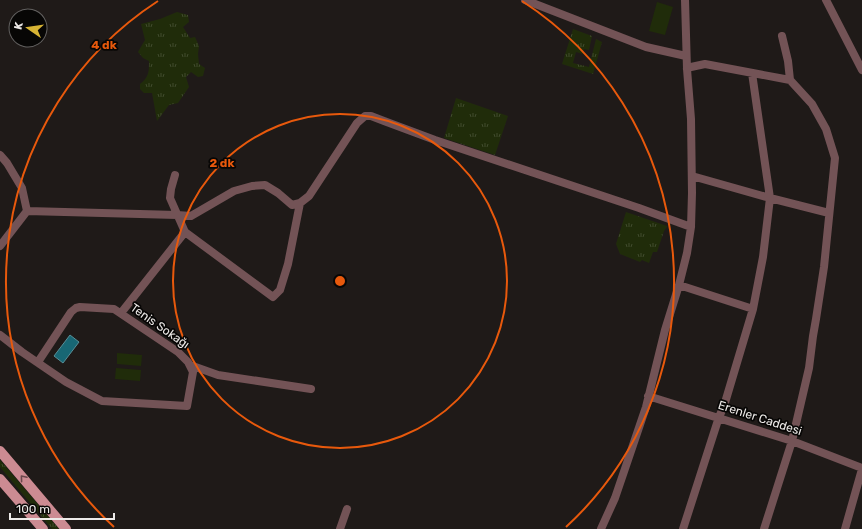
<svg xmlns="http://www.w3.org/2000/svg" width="862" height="529" font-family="Rubik,sans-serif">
<defs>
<pattern id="grass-tufts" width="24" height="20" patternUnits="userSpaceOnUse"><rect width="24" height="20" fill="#202c0a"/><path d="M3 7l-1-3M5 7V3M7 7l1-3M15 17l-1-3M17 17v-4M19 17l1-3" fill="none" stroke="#414b2e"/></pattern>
</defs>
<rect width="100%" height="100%" fill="#1f1a18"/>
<!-- grass -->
<path fill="url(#grass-tufts)" d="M177 12 188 15 189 22 183 27 190 38 195 37 199 46 198 54 199 64 205 68 203 76 198 77 191 72 186 77 189 87 178 103 169 105 157 121 154 104 152 93H144L140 89V84C149 77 149 72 149 61L143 58 138 52 142 45 145 40 141 24 160 19Z
M573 29 592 36 589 50 584 49 583 54 576 52 573 63 589 67 596 39 602 42 593 74 562 64Z
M456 98 508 116 495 155 444 138Z
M626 212 667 226V227L664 231 657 252H653L649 263 642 260 640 262 620 254 616 244Z
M0 460 59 529H52L0 467Z"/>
<!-- park -->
<path fill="#202c0a" d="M657 2 673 7 665 35 649 31Z
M117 353 142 355 141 366 117 364Z
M116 368 141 370 140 381 115 379Z"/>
<!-- water -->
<path fill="#186774" stroke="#588e97" d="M70 335 79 342 63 363 54 356Z"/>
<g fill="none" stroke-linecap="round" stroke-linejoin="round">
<!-- street -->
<path stroke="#735356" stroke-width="8" d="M525 0 646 47 686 56
M826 0 862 70
M687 69 691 67 705 64 790 80
M0 155 7 163 22 188 27 211
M175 175 171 189 170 198 185 232 273 297 280 290 288 264 300 203 309 196 357 123 365 116H371L384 121 435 140 639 208 691 227
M692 176 770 198 829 213
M27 211 177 215 191 216 234 191 252 186 265 185 278 193 292 205 300 203
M0 246 27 211
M679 285 753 309
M121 313 185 232
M0 335 22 352 66 382 102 401 187 406 193 372 188 362 178 352 114 309 80 307 76 308 71 312 38 362
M190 365 218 375 311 389
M648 396 792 441 862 468
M340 529 347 509
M601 529 615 498 646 407 665 330 679 285 687 253 691 227 692 193 691 119 687 69 685 0
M683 529 719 417 724 406 753 309 763 257 770 198 752 73
M764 529 792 441 809 368 813 336 816 319 824 267 835 158 826 129 812 104 790 80 788 61 782 36
M845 529 862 469"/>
<!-- primary -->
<path stroke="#cc8b92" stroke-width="10" d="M0 451 66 529
M0 479 43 529"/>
</g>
<!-- one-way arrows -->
<defs><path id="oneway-chevron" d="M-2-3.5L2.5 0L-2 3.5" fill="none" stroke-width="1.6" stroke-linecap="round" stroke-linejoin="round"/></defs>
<use stroke="#6a484c" href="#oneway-chevron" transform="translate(23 478) rotate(-130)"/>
<!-- distance rings -->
<g fill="none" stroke="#e8590c" stroke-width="2">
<circle cx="340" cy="281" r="167"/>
<path d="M114 527A334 334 0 0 1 158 1M522 1A334 334 0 0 1 566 527"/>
</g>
<g text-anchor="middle" stroke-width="3.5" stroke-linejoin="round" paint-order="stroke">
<!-- street labels -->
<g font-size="12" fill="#edeae8" stroke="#070605">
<text transform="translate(160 326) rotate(35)" y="4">Tenis Sokağı</text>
<text transform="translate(760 418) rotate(18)" y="4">Erenler Caddesi</text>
</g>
</g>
<circle cx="340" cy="281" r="6" fill="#e8590c" stroke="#070605" stroke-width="2"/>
<g font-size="12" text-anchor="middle" font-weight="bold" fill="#e8590c" stroke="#070605" stroke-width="3.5" stroke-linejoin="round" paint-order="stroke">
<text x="104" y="49">4 dk</text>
<text x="222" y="167">2 dk</text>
</g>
<!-- north arrow -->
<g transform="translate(28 28) rotate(283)"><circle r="19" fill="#070605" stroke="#636160"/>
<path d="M0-3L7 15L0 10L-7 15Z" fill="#d7b434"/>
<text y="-6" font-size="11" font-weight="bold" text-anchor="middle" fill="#edeae8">K</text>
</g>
<!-- scale -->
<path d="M10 513v6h104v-6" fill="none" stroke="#edeae8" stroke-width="2"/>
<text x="16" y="513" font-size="12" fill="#edeae8" stroke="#070605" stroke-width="3" paint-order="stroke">100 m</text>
</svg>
